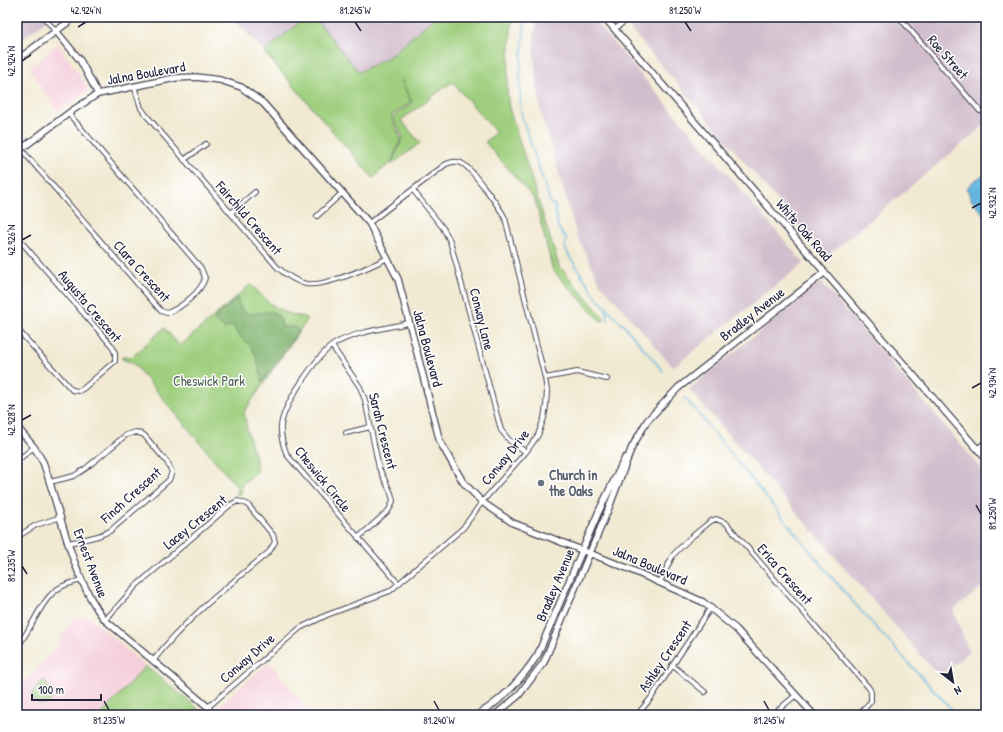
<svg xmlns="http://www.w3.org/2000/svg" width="1003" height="732" font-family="'Patrick Hand',sans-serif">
<rect width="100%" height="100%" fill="#fff"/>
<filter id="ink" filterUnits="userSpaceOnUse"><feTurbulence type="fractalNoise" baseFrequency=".025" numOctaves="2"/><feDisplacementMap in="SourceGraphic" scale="8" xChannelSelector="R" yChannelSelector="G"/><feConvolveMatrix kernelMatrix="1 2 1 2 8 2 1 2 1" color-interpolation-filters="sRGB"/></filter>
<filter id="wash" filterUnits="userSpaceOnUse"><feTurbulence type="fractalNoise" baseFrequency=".012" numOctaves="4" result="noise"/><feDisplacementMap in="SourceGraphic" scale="16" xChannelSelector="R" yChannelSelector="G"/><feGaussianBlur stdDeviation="0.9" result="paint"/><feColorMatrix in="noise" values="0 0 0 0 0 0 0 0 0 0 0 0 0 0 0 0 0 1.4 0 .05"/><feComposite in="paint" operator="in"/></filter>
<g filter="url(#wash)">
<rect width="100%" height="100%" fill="#f1e9d1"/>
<!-- built -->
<path fill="#f5cfdb" d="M58 44 89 90 58 112 29 68Z
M74 617H89L145 666 101 715H17V689L36 671 57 645Z
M270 662 311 715H220L216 708Z"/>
<!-- industrial -->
<path fill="#d1bdcc" d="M17 17H51L17 43Z
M233 17H306L264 52Z
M314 17H435L390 56 359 72Z
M536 17H591L804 263 673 367 600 283 577 236 540 109 533 50Z
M620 17H986V124L826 257Z
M821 282 986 474V584L953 610 969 652 940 677 689 389Z"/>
<!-- green -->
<path fill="#9fcf7e" stroke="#60785c" d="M306 17H314L359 72 390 56 435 17H512L507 90 509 108 559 266 605 319 602 322 553 271 535 200 485 142 496 132 452 82 401 120 420 143 391 165 403 137 393 117 412 103 400 78 411 102 391 116 401 138 392 161 373 178 264 52Z
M251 284C269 304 278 313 305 317L307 320 244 412 248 433 257 463 255 466 258 471 242 484 241 495 237 494V487L134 364 122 359V357H132L164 328 180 346Z
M145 666 192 703 203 715H101Z
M42 681H45L53 694 51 701 43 705 35 702 32 693Z"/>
<!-- forest -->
<path fill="#7fb26d" stroke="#506a54" d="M237 298C244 323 254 310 273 312L280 318 282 327H293L299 330 262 382C259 371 258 355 250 346 242 337 238 338 233 325L224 329 222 325 216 323 214 318Z"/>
<!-- water -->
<path fill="#64b6df" stroke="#436c8d" d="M986 173V217L972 201 967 189 971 183Z"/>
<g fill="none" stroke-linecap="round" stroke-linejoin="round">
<!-- stream -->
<path stroke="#64b6df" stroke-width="1.5" d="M525 17C523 50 517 85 522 117L551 204 555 205C556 217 556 230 566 237L565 247 568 254 597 298 625 327 663 371
M606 309 608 321
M685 398C736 458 784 521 835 581 874 627 916 671 957 715"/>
</g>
</g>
<g filter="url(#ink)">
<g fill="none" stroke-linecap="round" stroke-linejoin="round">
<defs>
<path id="street" d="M43 17 56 31
M899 17 980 111
M615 29 630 17
M134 86 141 108 146 115 277 267C286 275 294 281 306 284 327 287 369 267 388 258
M21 149 161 311 167 313C181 308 201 292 205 278L201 268 68 113
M184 160 206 144
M413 190 443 228 450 241 501 430 509 440 526 452
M231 213 255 192
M317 216 342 193
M17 237 112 346 115 353V361L84 388 79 391 72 390 17 329
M332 346 360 387 365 400 379 468 391 493 393 501 389 510 358 538
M545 378 577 372 607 379
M346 433 370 427
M17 461 34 447
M50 482 74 476 85 469 126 435 136 432 144 435 167 462 172 472 169 480 110 531 98 536 69 543
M17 537 36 525 61 517
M660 582 673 555 689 539 711 521 716 519 726 523 869 688 871 692V701L859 715
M398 583 287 455C283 445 280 436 281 426 283 405 318 353 336 343 355 332 386 328 409 323
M105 620 137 585 230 505 238 501 247 504 273 535 275 542 269 552C228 586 186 618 153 661
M17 647C31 631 42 596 61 587 67 584 75 582 81 580
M672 665 705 692
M208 707 300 628 327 615 390 591 463 528 482 502 526 452 538 435 544 418 546 406 547 391 545 378 505 218C500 208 472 169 463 164 458 160 451 162 446 164L369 223
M637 715 651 698 711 607
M772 715 796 695"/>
<path id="secondary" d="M604 17 986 459
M56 31 80 60 98 94
M17 60 75 17
M17 152 73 110 98 94 175 78 196 77 220 80 241 87 263 103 369 223 398 279 440 442 463 482 482 502 513 523 627 568 703 602 736 629 814 715
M17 427 34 447 43 462C61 512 72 579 105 620L208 707 212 715
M978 449 986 443
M477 715C503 700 522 679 538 654L599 511 625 458
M495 715 518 696 544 662 608 510 632 447 647 421 678 388 825 272"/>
</defs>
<!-- street casing -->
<use href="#street" stroke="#414052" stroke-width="6"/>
<!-- secondary casing -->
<use href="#secondary" stroke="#414052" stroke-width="8"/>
<!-- street -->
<use href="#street" stroke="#fff" stroke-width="4"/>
<!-- secondary -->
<use href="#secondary" stroke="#fff" stroke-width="5.5"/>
</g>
</g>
<!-- ticks -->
<path fill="none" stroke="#22223b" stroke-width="1.5" d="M355 22 361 31M685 22 691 31M78 27 86 22M22 61 31 55M972 208 981 203M22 240 31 235M972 388 981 383M22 420 31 415M976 505 981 514M22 566 27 574M104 701 109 710M434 701 439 710M764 701 769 710"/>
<!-- markers -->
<circle fill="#6b7280" stroke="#fff" stroke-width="1.5" cx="541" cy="483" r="4"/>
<g text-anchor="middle" stroke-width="3" stroke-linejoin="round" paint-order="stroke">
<!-- street labels -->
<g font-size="14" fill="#22223b" stroke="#fff">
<text transform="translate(948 57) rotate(49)" y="5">Roe Street</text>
<text transform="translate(146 73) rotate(-10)" y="5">Jalna Boulevard</text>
<text transform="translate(249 218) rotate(49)" y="5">Fairchild Crescent</text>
<text transform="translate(804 230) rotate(49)" y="5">White Oak Road</text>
<text transform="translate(142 271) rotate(48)" y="5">Clara Crescent</text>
<text transform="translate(90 306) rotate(50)" y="5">Augusta Crescent</text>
<text transform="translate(752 314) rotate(-38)" y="5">Bradley Avenue</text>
<text transform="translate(482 319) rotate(76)" y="5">Conway Lane</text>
<text transform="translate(428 348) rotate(75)" y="5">Jalna Boulevard</text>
<text transform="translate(383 431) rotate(76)" y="5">Sarah Crescent</text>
<text transform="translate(505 457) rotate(-51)" y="5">Conway Drive</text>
<text transform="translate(323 479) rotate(51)" y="5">Cheswick Circle</text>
<text transform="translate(131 495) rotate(-42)" y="5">Finch Crescent</text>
<text transform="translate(195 522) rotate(-39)" y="5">Lacey Crescent</text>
<text transform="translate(91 563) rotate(69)" y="5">Ernest Avenue</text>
<text transform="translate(650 565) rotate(23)" y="5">Jalna Boulevard</text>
<text transform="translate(785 574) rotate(49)" y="5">Erica Crescent</text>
<text transform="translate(555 585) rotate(-67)" y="5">Bradley Avenue</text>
<text transform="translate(665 656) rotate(-56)" y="5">Ashley Crescent</text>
<text transform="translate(247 658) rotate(-41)" y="5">Conway Drive</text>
</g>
<!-- park labels -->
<g font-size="14" fill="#4e5f52" stroke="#fff">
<text x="209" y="386">Cheswick Park</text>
</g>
<!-- worship labels -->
<g font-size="14" font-weight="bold" fill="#5b616d" stroke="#fff" text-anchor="start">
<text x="549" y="480">Church in<tspan x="549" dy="16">the Oaks</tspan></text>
</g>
</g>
<!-- margin -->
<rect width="1003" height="732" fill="none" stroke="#fff" stroke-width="44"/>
<!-- north arrow -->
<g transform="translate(953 682) rotate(149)" stroke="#ffffff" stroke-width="3" paint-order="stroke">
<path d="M0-3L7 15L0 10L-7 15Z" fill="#22223b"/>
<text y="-6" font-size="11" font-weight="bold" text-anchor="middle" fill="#22223b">N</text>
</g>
<!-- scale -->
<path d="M32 694v6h69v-6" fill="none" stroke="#22223b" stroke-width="2"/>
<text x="38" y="694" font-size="12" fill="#22223b" stroke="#ffffff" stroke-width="3" paint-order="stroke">100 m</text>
<rect x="22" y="22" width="959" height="688" fill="none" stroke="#22223b" stroke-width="1.5"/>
<g font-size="10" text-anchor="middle" fill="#22223b">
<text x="86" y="14">42.924°N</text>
<text x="355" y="14">81.245°W</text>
<text x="685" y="14">81.250°W</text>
<text transform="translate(11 61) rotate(-90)" y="4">42.924°N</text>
<text transform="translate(992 203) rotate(-90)" y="4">42.932°N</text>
<text transform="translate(11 240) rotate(-90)" y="4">42.926°N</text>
<text transform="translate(992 383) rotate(-90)" y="4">42.934°N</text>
<text transform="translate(11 420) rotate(-90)" y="4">42.928°N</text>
<text transform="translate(992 514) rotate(-90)" y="4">81.250°W</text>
<text transform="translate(11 566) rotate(-90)" y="4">81.235°W</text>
<text x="109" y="724">81.235°W</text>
<text x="439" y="724">81.240°W</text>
<text x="769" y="724">81.245°W</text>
</g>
</svg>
